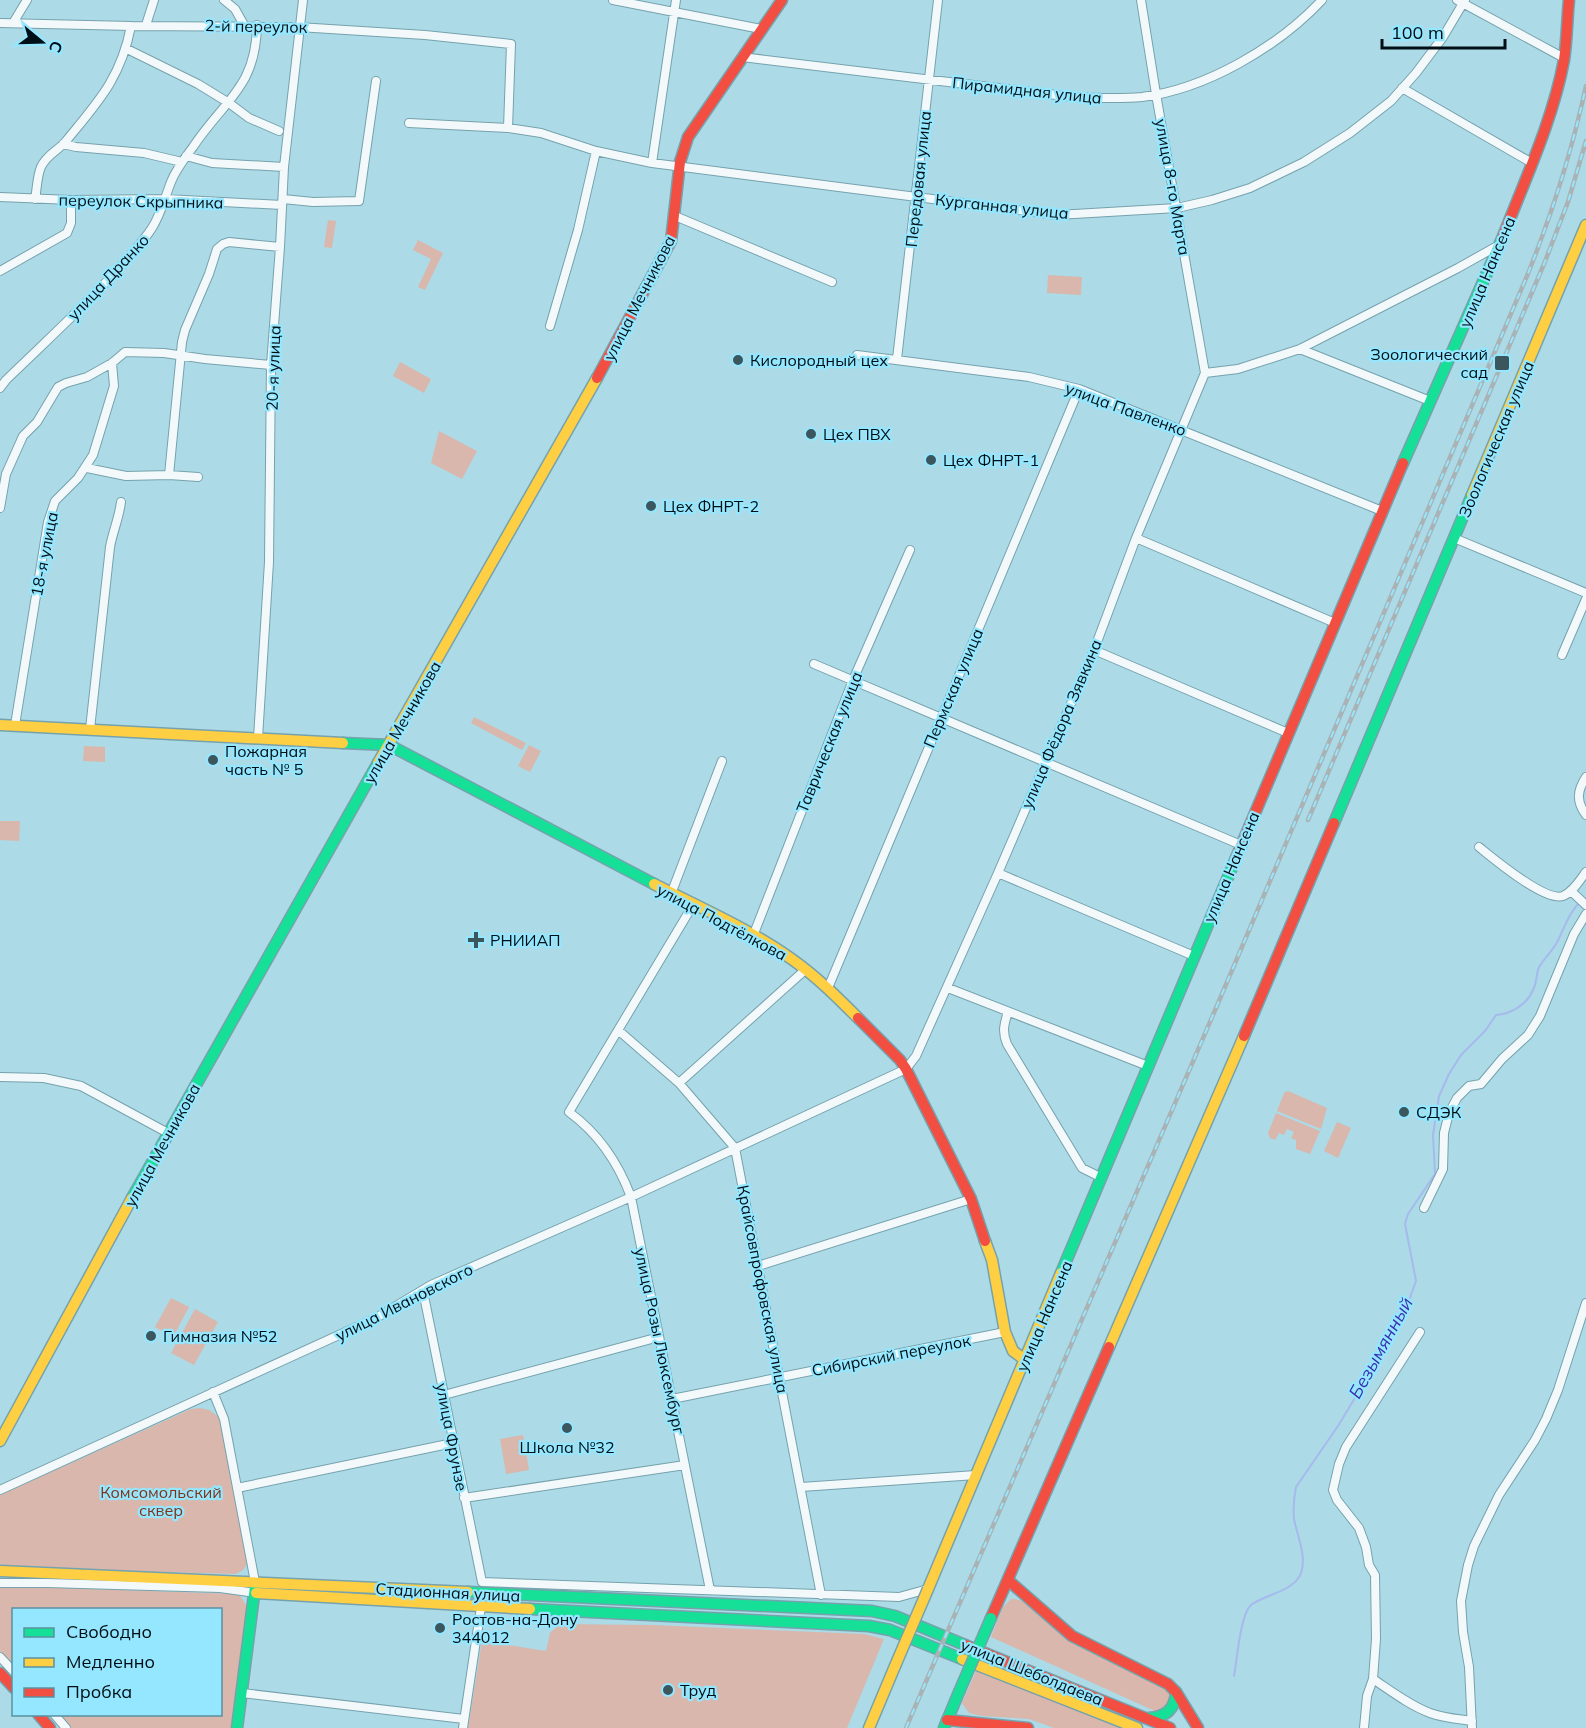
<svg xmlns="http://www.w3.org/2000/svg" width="1586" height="1728" font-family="Mulish,sans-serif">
<rect width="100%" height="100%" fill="#acdae6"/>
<!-- green -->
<path fill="#d9b7ac" d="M328 220 336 221 332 248 324 247Z
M418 240 443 253 425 290 418 287 431 259 413 250Z
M1048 275 1082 277 1081 295 1047 293Z
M400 362 431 379 424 393 393 376Z
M439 431 477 451 462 479 431 463Z
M474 717 526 743 522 750 471 723Z
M529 745 541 751 530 772 518 766Z
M84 746 105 747V762L83 761Z
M0 821H20L19 841 0 840Z
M1288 1091 1327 1108 1321 1129 1277 1111 1284 1093Z
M1276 1113 1320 1131 1310 1154 1296 1149V1140L1291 1138 1294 1132 1287 1129 1284 1135 1279 1133 1275 1140 1270 1138 1268 1133Z
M1337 1122 1351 1128 1338 1158 1324 1151Z
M171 1298 189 1307 173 1337 155 1327Z
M195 1309 218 1322 194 1365 171 1353Z
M200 1408 209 1410 220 1418 248 1563 243 1570 236 1574 12 1568 0 1564V1495L191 1409Z
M523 1435 529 1470 506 1474 500 1439Z
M3 1586 239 1594 249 1610 233 1728H71L58 1715 220 1714V1610H14L13 1666 0 1651V1588Z
M1011 1599C1032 1597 1054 1632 1071 1642L1164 1688 1170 1695 1168 1709 1157 1712 991 1637 1003 1607Z
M560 1624 652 1625 864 1634 884 1639 847 1728H468L482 1641 546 1651 550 1633Z
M978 1667 1123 1728H1054L1029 1719 982 1716 969 1713 962 1703Z"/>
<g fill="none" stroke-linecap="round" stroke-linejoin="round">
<!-- stream -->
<path stroke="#a6baee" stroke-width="2" d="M1234 1676C1237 1661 1240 1615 1251 1605 1265 1594 1294 1592 1301 1573 1307 1557 1297 1535 1294 1519 1293 1508 1294 1497 1296 1487L1338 1426 1402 1320 1416 1281 1405 1224 1408 1214 1435 1174 1433 1135 1439 1096 1449 1074 1461 1055 1485 1031 1496 1015C1512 1014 1527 1004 1533 990 1537 983 1536 974 1539 967 1544 959 1551 952 1556 944 1564 930 1567 915 1579 903"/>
<defs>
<path id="street" d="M224 0 235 9 244 25
M613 0 761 29
M1141 0 1156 94 1205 373
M1457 0 1564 58
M0 23 131 26 298 27 425 35 511 44 508 128
M13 23 27 0
M146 25 154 0
M127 49 198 84 229 103 249 118 279 131
M742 57 1073 97C1096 98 1119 99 1142 97 1206 89 1278 47 1322 0
M1402 88 1532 163
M409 123 508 128 541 133 596 151 652 163 1057 215 1177 208 1212 200 1250 188 1304 162 1350 133 1391 101 1416 73 1443 37 1465 0
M63 144 76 147 144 153 182 162
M186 156 212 163 284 167
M652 163 676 0
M0 197 71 200 166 199 282 205
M35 199C37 189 37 176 41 167 47 154 58 151 66 141 98 102 121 78 131 26
M283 199 313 202 359 201 376 81
M675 216 832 282
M0 271 67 233 71 223V200
M550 326 578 230 596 151
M1300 349 1430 401
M857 355 1029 377 1079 389 1382 511
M897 359 938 0
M1205 373 1238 369 1300 349 1458 268 1499 245
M0 388 6 380C44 343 84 307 120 267 130 255 143 242 152 228 161 214 165 197 171 182 176 169 185 158 193 147 224 100 256 88 257 25
M87 468 126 476 169 475 198 477
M169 475 182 342 185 330 209 274 217 249 223 244 229 242 280 247
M0 508 6 474 23 436 37 422 58 387 66 383 87 377 112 363 125 352 164 353 205 359 271 365
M1136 538 1335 623
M1454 538 1586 593
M1094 650 1288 733
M1562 655 1586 599
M814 664 1241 845
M15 725 48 522 55 501 78 478 93 455 114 386 112 363
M90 729 110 547C113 531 119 518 121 502
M258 738 269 562 271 365 280 247 284 167 303 0
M1586 777C1577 791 1576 801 1586 815
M1479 847C1494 859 1545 902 1563 896 1573 892 1580 880 1586 872
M998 873 1194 956
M1571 891 1586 905
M671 894 722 761
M693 905 569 1112C599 1134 618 1162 631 1197L710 1590
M753 936 853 680 910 550
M828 988 1079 389
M948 988 1148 1066
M1008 1012C1004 1024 1002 1032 1007 1044L1082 1168 1102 1178
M618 1030 679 1083 735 1148 821 1595
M0 1077 44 1078 81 1086 168 1133
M679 1083 805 970
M1424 1208 1443 1169 1444 1133 1449 1113 1457 1098 1469 1086 1481 1084 1502 1059 1528 1035 1540 1016 1574 934 1586 914
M758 1266 971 1199
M423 1291 482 1582 899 1597 928 1589
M213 1392 224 1419 255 1582
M444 1395 659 1337
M672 1399 1005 1332
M801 1487 976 1475
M237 1488 453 1443
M0 1490 376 1318 431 1285 631 1197 906 1069 916 1056 998 873 1094 650 1136 538 1205 373
M464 1498 685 1465
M0 1583H47L220 1588 256 1593
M0 1657 14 1672
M1373 1679C1391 1691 1409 1705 1430 1713 1443 1718 1458 1719 1472 1721
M242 1693 464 1719
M54 1714 66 1728
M463 1728 481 1607
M1364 1728 1367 1696 1373 1679 1376 1639 1375 1575 1369 1565 1366 1547 1359 1528 1337 1500 1333 1490 1339 1464 1346 1447 1420 1332
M1472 1728 1469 1667 1463 1632 1461 1601 1468 1565 1474 1546 1499 1495 1535 1440 1546 1419 1558 1390 1586 1303"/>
<path id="fast" d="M1403 463 1502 239
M343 743 389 745 654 884
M1334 823 1472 495
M132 1198 378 763
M1061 1273 1236 858
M468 1592 872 1611 895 1616 965 1645
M530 1609 869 1626 890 1630 962 1659
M1149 1718C1166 1717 1175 1709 1176 1692
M237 1728 255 1587
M944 1728 959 1692"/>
<path id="slow" d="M1472 495 1586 225
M0 725 343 743
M378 763 597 378
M654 884C700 908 750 929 793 960 817 977 838 998 858 1018
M985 1241 992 1260 1005 1332 1013 1351 1025 1360
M1109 1347 1244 1036
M0 1441 132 1198
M0 1571 468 1592
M928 1589 1061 1273
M256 1593 530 1609
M962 1659 1137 1728
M869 1728 895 1666"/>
<path id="jam" d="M1502 239C1524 182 1553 120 1564 60 1567 40 1567 20 1569 0
M597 378 671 241 680 162 688 137 782 0
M1236 858 1403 463
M858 1018 900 1060 906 1069 971 1199 985 1241
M1244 1036 1334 823
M1009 1581 1072 1636 1168 1684 1176 1692 1198 1728
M991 1618 1109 1347
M965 1645 1170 1728
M0 1673 14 1688
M38 1714 50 1728
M947 1720 1028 1728"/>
</defs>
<!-- street casing -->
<use href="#street" stroke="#75a2ad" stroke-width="10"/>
<!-- fast casing -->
<use href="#fast" stroke="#75a2ad" stroke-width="13"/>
<!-- slow casing -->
<use href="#slow" stroke="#75a2ad" stroke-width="13"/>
<!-- jam casing -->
<use href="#jam" stroke="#75a2ad" stroke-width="13"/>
<!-- street -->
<use href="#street" stroke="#f3f9fb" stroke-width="8"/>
<!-- fast -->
<use href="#fast" stroke="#16e098" stroke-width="10"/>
<!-- slow -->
<use href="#slow" stroke="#ffcf43" stroke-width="10"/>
<!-- jam -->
<use href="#jam" stroke="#f24e42" stroke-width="10"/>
<defs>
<path id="rail" d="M1308 820 1544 264 1568 202 1586 141
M906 1728 1216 1008 1527 276C1552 214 1572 151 1586 86"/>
</defs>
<!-- rail casing -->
<use href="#rail" stroke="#a9b2b5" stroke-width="4.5"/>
<!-- rail -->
<use href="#rail" stroke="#94e7fe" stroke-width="2" stroke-dasharray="7" stroke-linecap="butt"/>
<defs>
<path id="fast-bridge" d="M959 1692 991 1618"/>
<path id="slow-bridge" d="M895 1666 928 1589"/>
</defs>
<!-- fast-bridge casing -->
<use href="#fast-bridge" stroke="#75a2ad" stroke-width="13" stroke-linecap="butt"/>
<!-- slow-bridge casing -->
<use href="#slow-bridge" stroke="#75a2ad" stroke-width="13" stroke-linecap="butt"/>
<!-- fast-bridge -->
<use href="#fast-bridge" stroke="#16e098" stroke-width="10"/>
<!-- slow-bridge -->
<use href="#slow-bridge" stroke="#ffcf43" stroke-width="10"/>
</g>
<!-- markers -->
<g fill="#3c565e" stroke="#94e7fe" stroke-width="2">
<circle cx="738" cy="360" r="6"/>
<rect x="1494" y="355" width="16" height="16" rx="3"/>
<circle cx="811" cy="434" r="6"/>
<circle cx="931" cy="460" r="6"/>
<circle cx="651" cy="506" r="6"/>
<circle cx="213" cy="760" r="6"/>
<path d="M473 931h6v6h6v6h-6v6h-6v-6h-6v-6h6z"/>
<circle cx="1404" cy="1112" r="6"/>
<circle cx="151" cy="1336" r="6"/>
<circle cx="567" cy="1428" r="6"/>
<circle cx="440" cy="1628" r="6"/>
<circle cx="668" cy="1690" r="6"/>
</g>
<g text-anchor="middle" stroke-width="4.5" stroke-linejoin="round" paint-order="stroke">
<!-- street labels -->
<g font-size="16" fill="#000f15" stroke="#94e7fe">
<text transform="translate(256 26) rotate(1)" y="6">2-й переулок</text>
<text transform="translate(1027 90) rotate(6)" y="6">Пирамидная улица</text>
<text transform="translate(918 179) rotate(-84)" y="6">Передовая улица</text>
<text transform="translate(1173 187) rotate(80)" y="6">улица 8-го Марта</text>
<text transform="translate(141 201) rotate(1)" y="6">переулок Скрыпника</text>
<text transform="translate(1002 206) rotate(6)" y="6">Курганная улица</text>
<text transform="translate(1487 272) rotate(-67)" y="6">улица Нансена</text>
<text transform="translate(108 277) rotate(-47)" y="6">улица Дранко</text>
<text transform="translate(639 298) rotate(-63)" y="6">улица Мечникова</text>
<text transform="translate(273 368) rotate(-88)" y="6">20-я улица</text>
<text transform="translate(1126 409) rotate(20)" y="6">улица Павленко</text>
<text transform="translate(1496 439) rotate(-67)" y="6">Зоологическая улица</text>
<text transform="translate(44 554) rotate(-79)" y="6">18-я улица</text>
<text transform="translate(953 688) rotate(-67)" y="6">Пермская улица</text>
<text transform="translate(402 722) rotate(-60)" y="6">улица Мечникова</text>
<text transform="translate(1061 724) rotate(-67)" y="6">улица Фёдора Зявкина</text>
<text transform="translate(829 742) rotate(-68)" y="6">Таврическая улица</text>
<text transform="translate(1231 867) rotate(-67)" y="6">улица Нансена</text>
<text transform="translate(722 922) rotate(28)" y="6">улица Подтёлкова</text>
<text transform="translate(162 1145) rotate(-61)" y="6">улица Мечникова</text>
<text transform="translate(763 1289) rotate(79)" y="6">Крайсовпрофовская улица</text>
<text transform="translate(404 1302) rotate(-27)" y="6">улица Ивановского</text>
<text transform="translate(1044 1316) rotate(-67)" y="6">улица Нансена</text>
<text transform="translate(660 1341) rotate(78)" y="6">улица Розы Люксембург</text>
<text transform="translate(891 1355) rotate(-11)" y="6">Сибирский переулок</text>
<text transform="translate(452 1437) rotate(79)" y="6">улица Фрунзе</text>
<text transform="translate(448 1592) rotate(3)" y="6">Стадионная улица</text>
<text transform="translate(1032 1672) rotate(22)" y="6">улица Шеболдаева</text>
</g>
<!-- poi labels -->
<g font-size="16" fill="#000f15" stroke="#94e7fe" text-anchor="start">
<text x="1488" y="360" text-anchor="end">Зоологический<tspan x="1488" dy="18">сад</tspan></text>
<text x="750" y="366">Кислородный цех</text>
<text x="823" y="440">Цех ПВХ</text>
<text x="943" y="466">Цех ФНРТ-1</text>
<text x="663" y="512">Цех ФНРТ-2</text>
<text x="225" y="757">Пожарная<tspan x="225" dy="18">часть № 5</tspan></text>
<text x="490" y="946">РНИИАП</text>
<text x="1416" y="1118">СДЭК</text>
<text x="163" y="1342">Гимназия №52</text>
<text x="567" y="1453" text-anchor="middle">Школа №32</text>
<text x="452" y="1625">Ростов-на-Дону<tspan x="452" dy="18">344012</tspan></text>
<text x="680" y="1696">Труд</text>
</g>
<!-- park labels -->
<g font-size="16" fill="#813117" stroke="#94e7fe">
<text x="161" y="1498">Комсомольский<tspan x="161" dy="18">сквер</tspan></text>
</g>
<!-- water labels -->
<g font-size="18" font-style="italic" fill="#3a2eb0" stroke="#94e7fe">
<text transform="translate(1381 1348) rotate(-61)" y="6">Безымянный</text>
</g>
</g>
<!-- legend -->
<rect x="12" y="1608" width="210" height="108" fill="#94e7fe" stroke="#5991a1" stroke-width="1.5"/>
<rect x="24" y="1628" width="30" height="9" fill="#16e098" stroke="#5991a1" stroke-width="1.5"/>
<text x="66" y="1638" font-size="18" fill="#000f15">Свободно</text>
<rect x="24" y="1658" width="30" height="9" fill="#ffcf43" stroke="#5991a1" stroke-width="1.5"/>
<text x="66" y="1668" font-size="18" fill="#000f15">Медленно</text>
<rect x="24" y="1688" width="30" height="9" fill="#f24e42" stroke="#5991a1" stroke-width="1.5"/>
<text x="66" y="1698" font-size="18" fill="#000f15">Пробка</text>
<!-- north arrow -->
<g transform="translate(42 42) rotate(109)" stroke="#94e7fe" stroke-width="4.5" paint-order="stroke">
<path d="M0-4.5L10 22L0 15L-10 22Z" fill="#000f15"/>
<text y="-9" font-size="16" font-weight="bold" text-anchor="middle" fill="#000f15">С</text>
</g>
<!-- scale -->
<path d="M1382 39v9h123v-9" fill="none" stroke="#000f15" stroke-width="3"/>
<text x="1391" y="39" font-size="18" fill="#000f15" stroke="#94e7fe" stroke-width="4.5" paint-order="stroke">100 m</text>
</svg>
